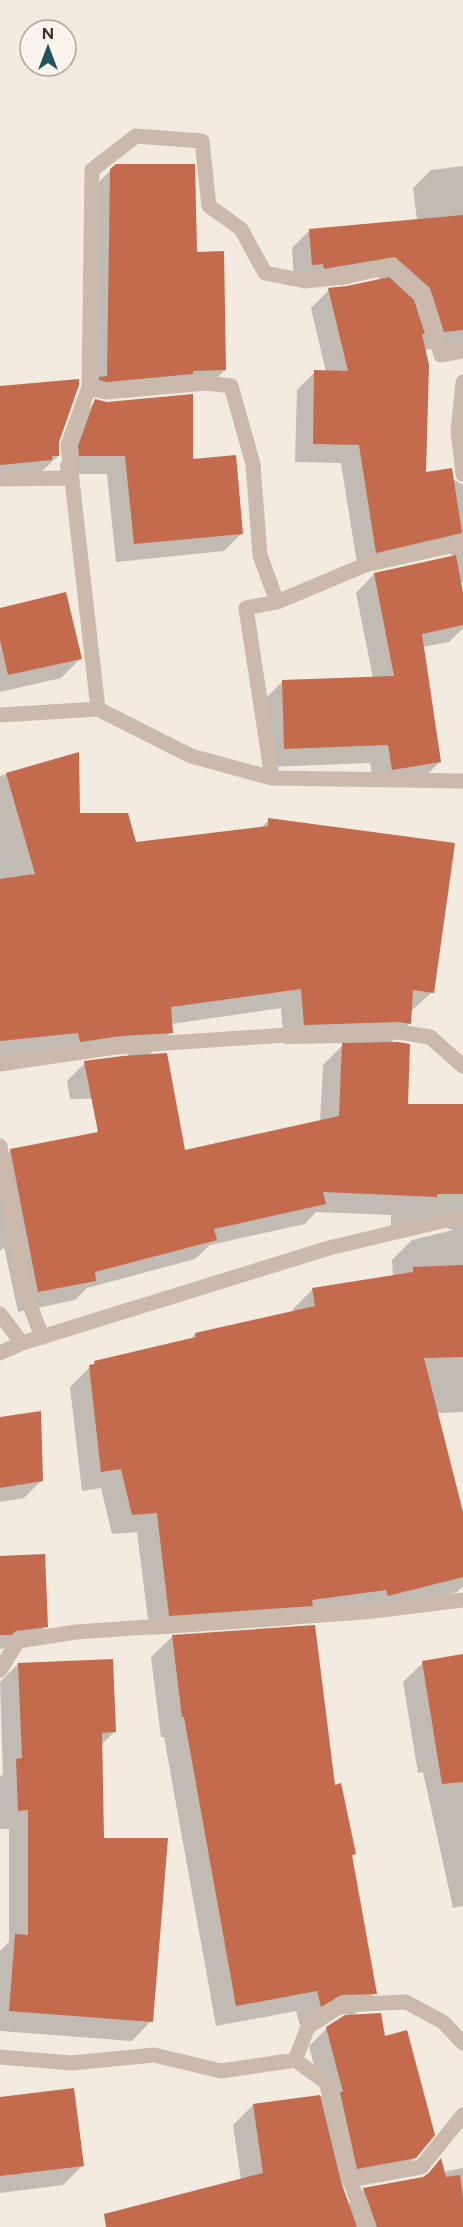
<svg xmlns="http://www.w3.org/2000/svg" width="463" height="2227" font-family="Figtree,sans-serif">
<rect width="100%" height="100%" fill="#f3eae0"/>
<!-- shadow -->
<path fill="#0003" d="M463 166V345L424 350V474L454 480 463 485V582L460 583 463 601V628L449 642 422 647 440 762 421 780 374 787 370 763 266 767 264 700 283 681 373 678 356 593 374 574 453 557 451 554 442 551 358 570 341 463 295 462 297 390 315 372H326L311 308 329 290 383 280 371 274 294 282 292 248 310 230 417 220 413 188 431 170Z
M111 170 225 370 208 386 90 398 94 187Z
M0 387 57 441 58 456 38 475 0 482Z
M96 401 242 533 224 551 116 562 107 474H61L60 465 77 419Z
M0 609 80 659 61 678 0 692Z
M78 754 79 814 134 843 260 829 269 820 432 992 410 1012V1023L390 1044 406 1106H463V1412L437 1413 463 1518V1586L457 1592 368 1615 298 1618 292 1625 150 1635 137 1532 112 1534 101 1488 82 1491 70 1387 95 1362 190 1340 195 1334 293 1312V1309L313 1289 393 1277 392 1260 412 1240 453 1230 440 1226 391 1237V1215L316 1212 305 1224 210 1245 195 1259 87 1288 75 1300 18 1312 4 1247 0 1251V1161L11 1150 184 1152 320 1122 323 1065 345 1043 284 1044 281 1008 171 1024V1032L148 1056 152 1098 70 1099 67 1081 85 1063 128 1056V1054L0 1059V776Z
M0 1418 42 1480 24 1498 0 1502Z
M0 1567 46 1626 28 1644 0 1649Z
M172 1637 334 1786 355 1853 351 1857 375 1993 353 2016 415 2157 396 2176 340 2186 347 2205 364 2189 423 2178 440 2161 443 2172 463 2168V2227H141L241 2180 233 2125 253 2105 322 2096 309 2046 327 2028 349 2014 319 2016 300 2026 296 2011 216 2026 164 1737H161L151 1657Z
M463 1656V1906L453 1908 423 1772 418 1773 403 1682 423 1663Z
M18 1664 114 1732 101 1745 102 1840 151 2021 132 2041 0 2031V1951L9 1942V1829H0V1777L3 1774 0 1682Z
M0 2098 83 2165 63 2185 0 2193Z"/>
<!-- building -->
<path fill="#c46a4d" d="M116 164H195L197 252 224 251 226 370 193 371V374L107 382 99 380V377L107 376 110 169Z
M463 215V330L444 332 430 288 395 257 324 269 323 264 312 265 309 229Z
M389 277 414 300 425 334H422L429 365 426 472 452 468 462 533 376 553 359 445 313 444 314 370 348 371 328 288 347 286Z
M79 379V385L59 442V456H52V460L0 465V386Z
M193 394V459L236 455 243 534 134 544 125 456H79L78 446 95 399 107 402Z
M456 555 463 593V625L422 634 441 762 392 770 388 745 284 749 282 680 394 676 374 573Z
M66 592 82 659 8 675 0 640V608Z
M79 752 80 813H128L136 842 268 826V818L455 843 434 993 413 990 411 1024 399 1022 304 1025 301 989 171 1007 173 1033 121 1036 80 1042 78 1033 0 1041V879L35 874 6 773Z
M398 1042 410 1044 408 1104H463V1194H437V1197L323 1192 326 1204 214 1229 217 1240 95 1272 96 1281 38 1292 10 1149 98 1132 84 1061 123 1056 167 1053 185 1150 339 1116 342 1043Z
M463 1265V1357L424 1358 463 1512V1577L388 1596 386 1590 312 1600 313 1606 169 1616 157 1513 132 1515 121 1469 101 1472 89 1365 95 1364 94 1361 196 1337 195 1333 315 1306 312 1288 413 1272V1267Z
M41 1411 43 1481 0 1488V1417Z
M45 1554 48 1627 16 1631 11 1635H0V1556Z
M315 1625 335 1785 341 1783 356 1854 352 1855 377 1994 341 1995 321 2007 317 1991 236 2006 184 1717H182L172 1635Z
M463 1654V1782L442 1784 422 1661Z
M113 1659 116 1732 102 1733 104 1838H168L153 2022 9 2011 15 1934 28 1935V1810L18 1811 16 1759 22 1758 18 1663Z
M381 2013 385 2036 407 2030 435 2135 416 2158 357 2169 340 2092H343L326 2027 345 2015Z
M74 2088 84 2166 0 2176V2097Z
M320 2095 341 2182 357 2227H106L104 2214 263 2173 253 2104Z
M441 2158 446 2177 460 2175 463 2198V2227H377L363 2188 423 2177 429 2173Z"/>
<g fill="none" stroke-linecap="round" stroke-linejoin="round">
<!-- minor -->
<path stroke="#cbbaab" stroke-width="15" d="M463 382 458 431 463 474
M89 387 106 392 206 383 231 386 253 464 260 555 277 602
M0 479 71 478
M98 709 68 445 89 387 92 170 136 136 202 141 209 206 241 229 265 273 305 281 345 277 392 266 423 295 441 355 463 351
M0 715 98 709 191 756 272 778 463 781
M272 778 246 608 277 602 365 565 463 543
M0 1064 122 1046 287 1035 399 1032 430 1037 463 1066
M0 1146 25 1292 42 1337
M0 1314 22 1343
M0 1353 22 1343 329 1248 463 1216
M0 1670 18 1641 76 1632 365 1612 463 1600
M0 2057 71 2063 154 2055 221 2071 295 2060 328 2084 350 2180 367 2227
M295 2060 308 2027 342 2005 406 2002 443 2022 463 2043
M350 2180 421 2167 463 2115"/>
</g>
<!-- north arrow -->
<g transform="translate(48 48)"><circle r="28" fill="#faf4ed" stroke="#ada59f" stroke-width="1.5"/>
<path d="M0-4.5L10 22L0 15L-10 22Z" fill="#20565b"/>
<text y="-9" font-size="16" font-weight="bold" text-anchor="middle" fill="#392f2a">N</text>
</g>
</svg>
